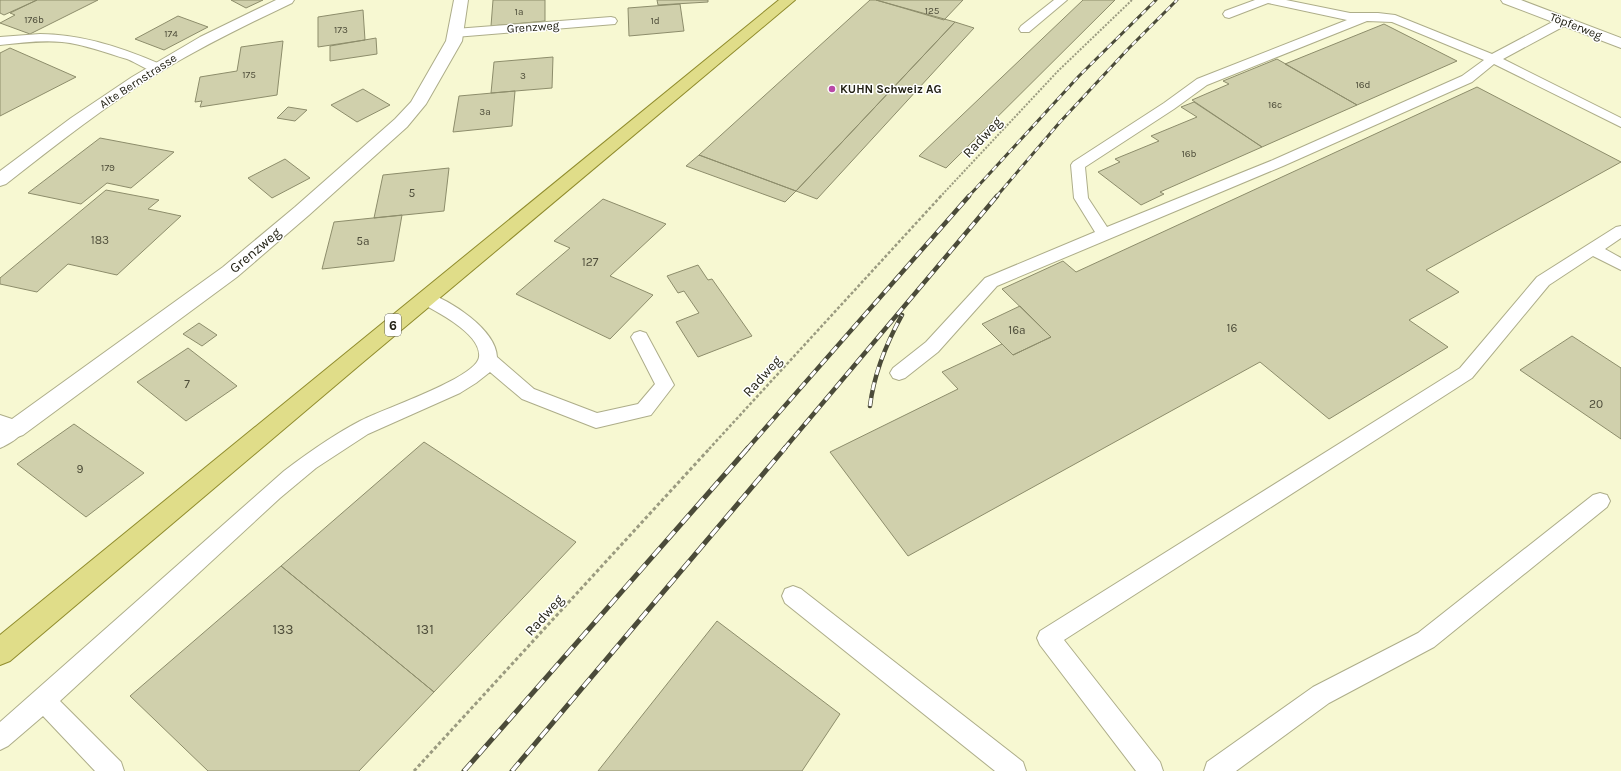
<svg xmlns="http://www.w3.org/2000/svg" width="1621" height="771" font-family="Karla,sans-serif">
<rect width="100%" height="100%" fill="#f7f8d2"/>
<!-- building -->
<path fill="#d0d0ac" stroke="#8d8d6b" d="M0 0H37L4 15 0 13Z
M37 0H98L30 34 0 23 15 15 10 13Z
M231 0H263L246 8Z
M493 0H545V21L491 26Z
M657 0H708V2L658 5Z
M870 0H876L955 22 796 191 699 155Z
M876 0H963L944 20Z
M1083 0H1115L946 168 919 156Z
M680 4 684 31 629 36 628 8Z
M363 10 365 40 318 47V17Z
M178 16 208 27 164 50 135 39Z
M955 22 974 28 817 199 796 191Z
M1384 24 1457 61 1357 105 1285 64Z
M376 38 377 54 330 61V46Z
M283 41 277 95 200 107 202 101 195 102 200 77 237 71 241 47Z
M10 48 76 77 0 116V53Z
M553 57 552 88 491 93 494 62Z
M1277 59 1357 105 1262 147 1192 100 1229 84 1223 81Z
M1477 87 1621 162 1426 270 1459 292 1409 320 1448 347 1329 419 1260 362 908 556 830 452 958 389 942 372 1002 344 1013 355 1051 337 1002 289 1063 261 1076 272Z
M363 89 390 105 357 122 331 105Z
M515 91 512 126 453 132 459 96Z
M1194 102 1262 147 1160 192 1164 194 1141 205 1098 172 1120 162 1115 159 1159 141 1151 136 1197 117 1181 107Z
M288 107 307 110 295 121 277 118Z
M100 138 174 152 131 188 107 183 81 204 28 193Z
M699 155 796 191 785 202 686 166Z
M285 159 310 178 272 198 248 178Z
M449 168 444 211 374 218 383 175Z
M106 190 159 200 148 209 181 216 117 275 68 264 37 292 0 284V278Z
M603 199 666 224 610 276 653 295 610 339 516 294 570 248 554 241Z
M402 215 394 261 322 269 334 222Z
M698 265 708 280 712 279 752 336 698 357 676 322 699 313 684 291 678 293 667 276Z
M1020 306 1051 337 1013 355 982 324Z
M199 323 217 335 202 346 183 334Z
M1572 336 1621 368V439L1520 370Z
M188 348 237 386 186 421 137 382Z
M74 424 144 473 86 517 17 464Z
M424 442 576 542 434 692 281 566Z
M281 566 434 692 359 771H208L130 696Z
M717 621 840 714 802 771H598Z"/>
<g fill="none" stroke-linecap="round" stroke-linejoin="round">
<defs>
<path id="service" d="M1054 0H1067L1029 32H1021L1019 29 1021 26Z
M1255 0H1286L1350 13H1378L1395 15 1492 54 1560 18H1568L1570 21 1568 24 1503 59 1621 118V127L1494 64 1472 82 1283 166 997 286 938 352 905 378 899 380 893 378 890 373 893 368 926 342 985 278 1095 232 1074 198 1071 165 1073 162 1164 103 1197 79 1347 20 1268 3 1229 18 1225 17 1223 14 1225 11ZM1367 21 1392 22 1484 60 1462 76 1273 160 1107 227 1088 198 1085 167 1174 109 1207 85Z
M611 17 615 18 617 21 615 24 455 37 451 36 449 33 451 30 455 29Z
M40 34C81 34 124 48 162 65L163 68 162 71C150 74 138 63 127 59 106 53 84 44 62 42 41 40 20 43 0 45V37Z
M1621 226V238L1605 249 1621 258V270L1593 256 1549 285 1472 378 1064 640 1160 762 1163 771H1136L1040 645 1037 638 1040 631 1460 368 1537 277 1616 227Z
M425 292C450 300 496 329 497 357L534 389 597 413 638 404 655 384 631 337 634 333 640 331 646 333 674 385 651 415 596 428 522 399 490 372 476 383 460 393 368 434 316 468 280 498 60 701 121 762 124 771H95L43 716 8 746 0 750V722L284 471C308 453 333 435 360 421 380 410 477 378 479 357 482 334 437 312 419 302L417 298 419 294Z
M15 422 22 424 24 429C20 438 9 444 0 448V430L8 424Z
M1600 493 1607 495 1610 501 1607 507 1434 647 1329 703 1236 771H1204L1207 762 1313 687 1418 633 1593 495Z
M793 586 801 589 1023 762 1026 771H995L785 603 782 596 785 589Z"/>
<path id="minor" d="M276 0H294L292 3C248 24 205 45 163 70 108 104 57 144 6 184L0 186V171L71 118 132 77 200 37Z
M454 0H468L462 41 426 104 407 127 309 215 237 277 23 435 15 438 0 433V415L12 419 223 267 295 207 395 119 411 102 446 41Z
M1501 0H1521L1621 38V48L1503 3Z"/>
<path id="primary" d="M779 0H795L362 363 10 661 0 665V635Z"/>
</defs>
<!-- service casing -->
<use href="#service" stroke="#adad89" stroke-width="2"/>
<!-- minor casing -->
<use href="#minor" stroke="#adad89" stroke-width="2"/>
<!-- primary casing -->
<use href="#primary" stroke="#908c2d" stroke-width="2"/>
<!-- path-far2 -->
<path stroke="#9b9b80" stroke-width="2" stroke-dasharray="2 1.5" stroke-linecap="butt" d="M940 197 1058 71 1132 0"/>
<!-- path-far1 -->
<path stroke="#9b9b80" stroke-width="2.5" stroke-dasharray="3 2" stroke-linecap="butt" d="M709 449 941 196"/>
<!-- path -->
<path stroke="#9b9b80" stroke-width="3" stroke-dasharray="3.5 2.5" stroke-linecap="butt" d="M414 771 710 448"/>
<!-- service -->
<use href="#service" fill="#fff" fill-rule="evenodd"/>
<!-- minor -->
<use href="#minor" fill="#fff" fill-rule="evenodd"/>
<!-- primary -->
<use href="#primary" fill="#e0dd89" fill-rule="evenodd"/>
<defs>
<path id="rail-far2" d="M968 197 1079 76 1156 0
M996 197 1060 122 1129 48 1177 0"/>
<path id="rail-far1" d="M870 406C874 373 886 344 902 315
M747 449 969 196
M784 449 997 196"/>
<path id="rail" d="M464 771 748 448
M512 771 785 448"/>
</defs>
<!-- rail-far2 casing -->
<use href="#rail-far2" stroke="#4b4b39" stroke-width="3"/>
<!-- rail-far1 casing -->
<use href="#rail-far1" stroke="#4b4b39" stroke-width="4.5"/>
<!-- rail casing -->
<use href="#rail" stroke="#4b4b39" stroke-width="5"/>
<!-- rail-far2 -->
<use href="#rail-far2" stroke="#fff" stroke-width="2" stroke-dasharray="6" stroke-linecap="butt"/>
<!-- rail-far1 -->
<use href="#rail-far1" stroke="#fff" stroke-width="3" stroke-dasharray="8" stroke-linecap="butt"/>
<!-- rail -->
<use href="#rail" stroke="#fff" stroke-width="3.5" stroke-dasharray="11" stroke-linecap="butt"/>
</g>
<!-- markers -->
<circle fill="#b949a7" stroke="#fff" stroke-width="1.5" cx="832" cy="89" r="4"/>
<g text-anchor="middle" stroke-width="3" stroke-linejoin="round" paint-order="stroke">
<!-- far-number labels -->
<g font-size="10" fill="#4e4d3a">
<text x="932" y="14">125</text>
<text x="519" y="15">1a</text>
<text x="34" y="23">176b</text>
<text x="655" y="24">1d</text>
<text x="341" y="33">173</text>
<text x="171" y="37">174</text>
<text x="249" y="78">175</text>
<text x="523" y="79">3</text>
<text x="1363" y="88">16d</text>
<text x="1275" y="108">16c</text>
<text x="485" y="115">3a</text>
<text x="1189" y="157">16b</text>
<text x="108" y="171">179</text>
</g>
<!-- far-street labels -->
<g font-size="12" fill="#222114" stroke="#fff">
<text transform="translate(1576 26) rotate(21)" y="4">Töpferweg</text>
<text transform="translate(533 27) rotate(-4)" y="4">Grenzweg</text>
<text transform="translate(138 81) rotate(-33)" y="4">Alte Bernstrasse</text>
</g>
<!-- far-poi labels -->
<g font-size="12" font-weight="bold" fill="#222114" stroke="#fff" text-anchor="start">
<text x="840" y="93">KUHN Schweiz AG</text>
</g>
<!-- number labels -->
<g font-size="12" fill="#4e4d3a">
<text x="412" y="197">5</text>
<text x="100" y="244">183</text>
<text x="363" y="245">5a</text>
<text x="590" y="266">127</text>
<text x="1232" y="332">16</text>
<text x="1017" y="334">16a</text>
<text x="187" y="388">7</text>
<text x="1596" y="408">20</text>
<text x="80" y="473">9</text>
</g>
<!-- shield labels -->
<rect fill="#fff" stroke="#64645a" stroke-width="1" x="385" y="314" width="16" height="22" rx="3"/>
<g font-size="13" font-weight="bold" fill="#222114">
<text x="393" y="330">6</text>
</g>
<!-- street labels -->
<g font-size="14" fill="#222114" stroke="#fff">
<text transform="translate(982 137) rotate(-47)" y="5">Radweg</text>
<text transform="translate(255 250) rotate(-40)" y="5">Grenzweg</text>
<text transform="translate(762 376) rotate(-48)" y="5">Radweg</text>
<text transform="translate(544 615) rotate(-48)" y="5">Radweg</text>
</g>
<!-- near-number labels -->
<g font-size="14" fill="#4e4d3a">
<text x="283" y="634">133</text>
<text x="425" y="634">131</text>
</g>
</g>
</svg>
